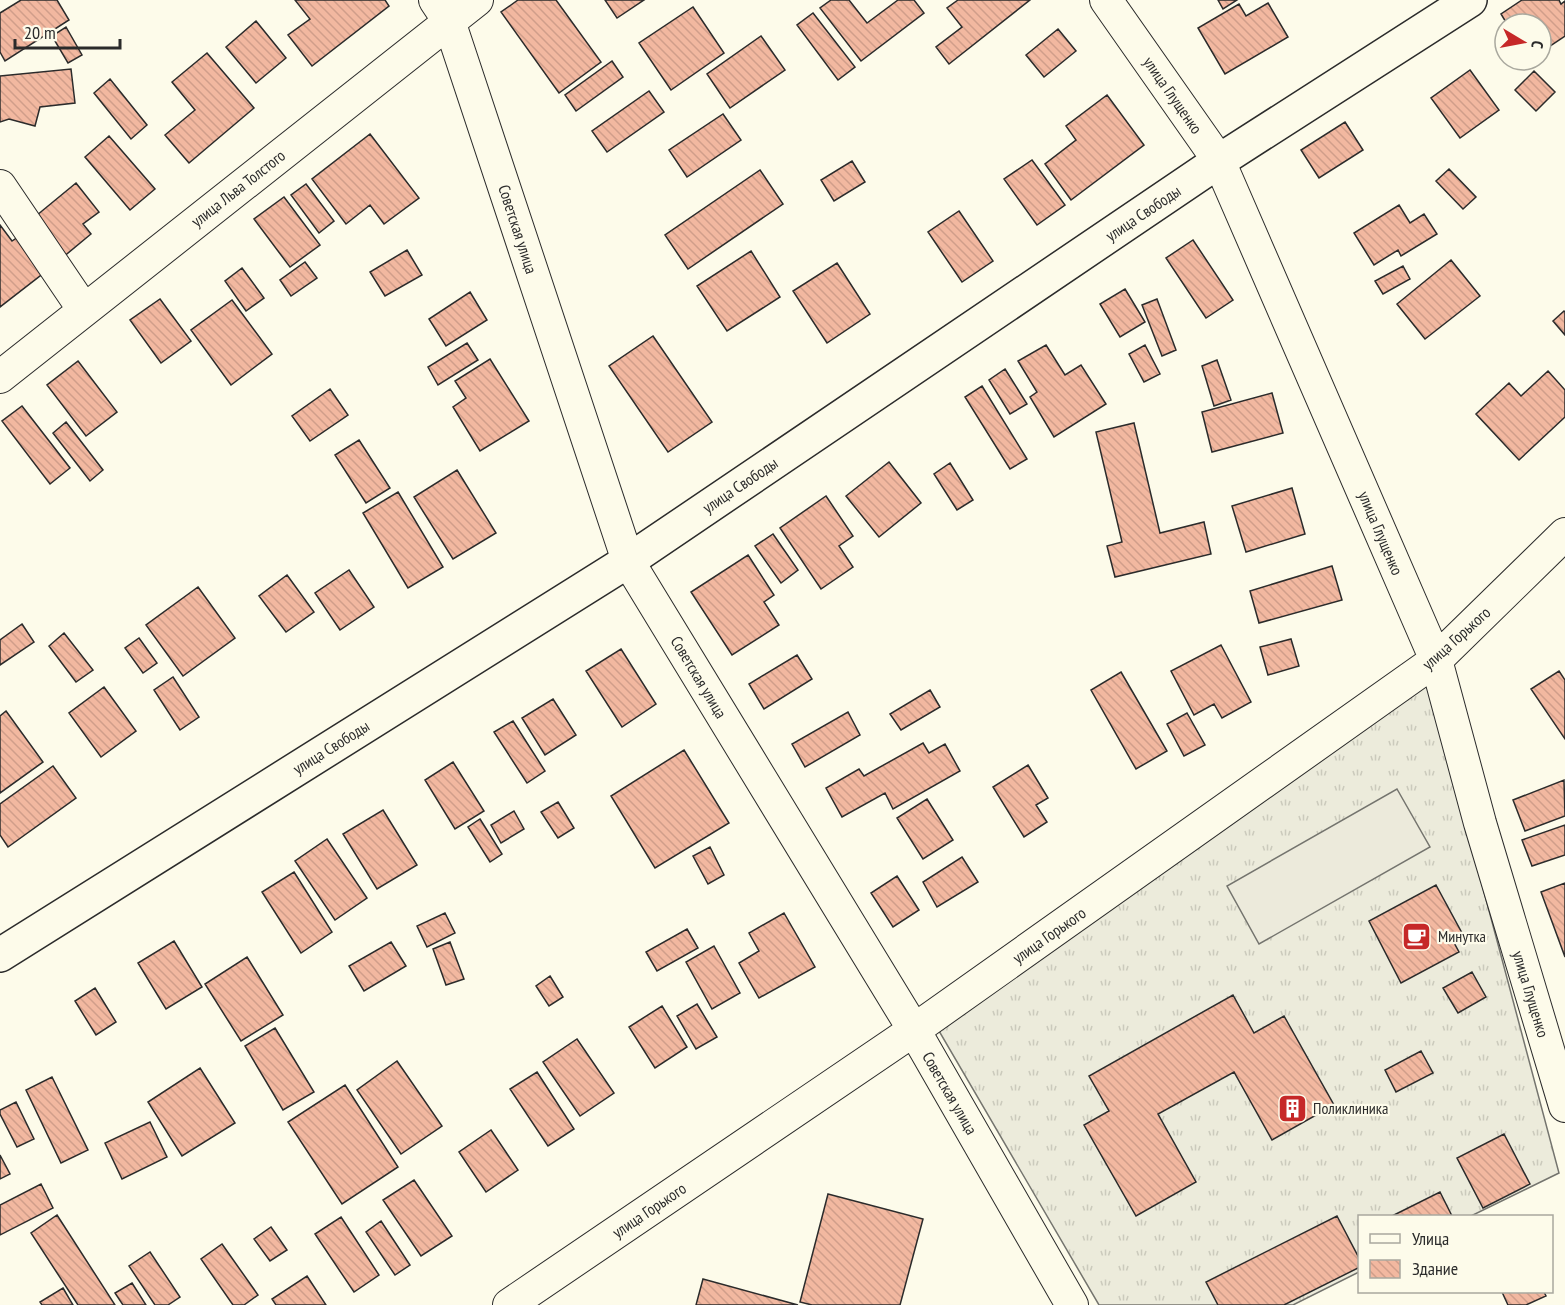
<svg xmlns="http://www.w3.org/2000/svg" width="1565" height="1305" font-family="'PT Sans Narrow',sans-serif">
<defs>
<pattern id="grass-tufts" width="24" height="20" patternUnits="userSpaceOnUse" patternTransform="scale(1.5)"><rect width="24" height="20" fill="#ecebdb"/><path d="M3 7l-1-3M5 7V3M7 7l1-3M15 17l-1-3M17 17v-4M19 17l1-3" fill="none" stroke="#cbcabc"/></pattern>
<pattern id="building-back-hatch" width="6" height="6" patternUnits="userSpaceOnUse" patternTransform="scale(1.5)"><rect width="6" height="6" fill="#f2b8a0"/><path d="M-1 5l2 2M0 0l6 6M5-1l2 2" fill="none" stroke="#d09e8a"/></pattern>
</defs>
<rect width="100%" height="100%" fill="#fdfbea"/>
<!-- grass -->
<path fill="url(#grass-tufts)" stroke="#74746e" stroke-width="1.5" d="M1428 682 1559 1173 1471 1216H1360L1359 1272 1293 1305H1099L939 1031Z"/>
<!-- parking -->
<path fill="#eceadb" stroke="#74746e" stroke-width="1.5" d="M1397 789 1430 847 1259 944 1227 886Z"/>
<!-- building -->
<path fill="url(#building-back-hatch)" stroke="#2b2b2b" stroke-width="1.5" d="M21 0H57L69 20 5 61 0 52V13Z
M295 0H385L389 6 312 66 288 35 310 19Z
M518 0H556L601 62 559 93 501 12Z
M605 0H644L617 18Z
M831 0H849L867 23 898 0H914L924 13 861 61 820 8Z
M958 0H1030L949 64 936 47 962 27 947 8Z
M1218 0H1237L1223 9Z
M1522 0H1559L1561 4 1565 1V36L1541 52V24H1507L1501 14Z
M1268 3 1288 37 1225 74 1198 28 1239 4 1246 16Z
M693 7 724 53 671 90 639 43Z
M813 13 855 67 838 80 797 25Z
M256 21 286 58 256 83 226 47Z
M66 27 82 55 68 63 52 36Z
M1058 29 1076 51 1044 77 1026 55Z
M761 36 785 70 730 108 707 74Z
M207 53 254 108 189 163 165 135 195 110 172 82Z
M612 61 623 77 576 111 565 95Z
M71 69 75 103 40 107 35 126 9 119 0 122V76Z
M1470 70 1499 110 1460 138 1431 98Z
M1534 71 1555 92 1536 111 1515 90Z
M110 79 147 125 131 139 94 93Z
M649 91 664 112 607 152 592 131Z
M1107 95 1144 145 1071 200 1045 164 1076 140 1066 126Z
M723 114 741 140 687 177 669 150Z
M1345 122 1363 150 1319 178 1301 150Z
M370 134 419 198 384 224 370 205 346 224 312 179Z
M109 136 155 189 130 210 85 157Z
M1032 160 1065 205 1037 225 1004 179Z
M852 161 865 182 834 201 821 180Z
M1449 169 1476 197 1463 209 1436 181Z
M760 170 783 204 688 269 665 235Z
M76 183 99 212 83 224 91 234 62 258 31 220Z
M306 184 334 221 319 233 291 195Z
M284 197 320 245 290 267 254 219Z
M1399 205 1410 223 1424 214 1437 234 1401 256 1398 250 1374 265 1354 233Z
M959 211 993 261 962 282 928 232Z
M0 225 12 241 18 237 45 272 0 307Z
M1193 240 1233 300 1206 318 1166 258Z
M407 250 422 275 385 296 370 272Z
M751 251 780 297 727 331 697 286Z
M1451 260 1480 296 1425 339 1397 304Z
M305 262 317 278 291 296 280 280Z
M837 263 870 314 827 343 793 291Z
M1403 266 1410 279 1383 294 1375 281Z
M242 268 264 298 246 311 225 281Z
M1125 289 1145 322 1120 337 1100 304Z
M470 292 487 320 446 346 429 319Z
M160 299 191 341 161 363 130 320Z
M1157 299 1176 350 1162 356 1142 305Z
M232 300 272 354 231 385 191 330Z
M1564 311 1565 312V335L1553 321Z
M653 336 712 422 668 452 609 366Z
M467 343 478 360 438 385 428 367Z
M1046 345 1065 375 1081 365 1106 404 1054 437 1030 397 1037 392 1018 361Z
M1145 345 1160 374 1144 382 1129 354Z
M490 359 529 421 480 451 453 407 466 398 455 381Z
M1217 360 1231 400 1214 406 1202 366Z
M78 361 117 412 86 436 47 385Z
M1005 369 1027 404 1010 414 989 380Z
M1548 371 1565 390V417L1519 460 1476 414 1509 383 1521 396Z
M982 386 1027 459 1010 469 965 397Z
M330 389 348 415 310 441 292 416Z
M1272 393 1283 433 1212 452 1202 412Z
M22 406 70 468 50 484 2 421Z
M66 422 103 470 90 481 53 433Z
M1134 423 1160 533 1204 522 1211 554 1115 577 1107 546 1122 542 1096 432Z
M359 440 390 488 366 503 335 455Z
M889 462 921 503 879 537 846 496Z
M950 463 973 500 957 510 934 474Z
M457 470 496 533 453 559 414 497Z
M1292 488 1305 534 1246 552 1232 506Z
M398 492 443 567 408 588 363 513Z
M826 496 853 536 839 546 853 567 821 589 780 528Z
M773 534 798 570 781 583 755 546Z
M748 555 774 595 764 602 779 625 732 655 691 592Z
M1332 566 1342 600 1259 623 1250 591Z
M349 570 374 607 340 630 315 593Z
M287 575 314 612 286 632 259 596Z
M198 587 235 638 183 676 146 625Z
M22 624 34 642 0 665V640Z
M64 633 93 670 76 682 49 646Z
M139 638 157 663 143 673 125 648Z
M1291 639 1299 666 1268 675 1260 647Z
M1221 645 1251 702 1222 718 1214 704 1194 715 1171 671Z
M621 649 656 704 622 727 586 671Z
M797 655 812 679 764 709 749 684Z
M1559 671 1565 680V739L1531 689Z
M1121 672 1167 751 1136 769 1091 690Z
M173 677 199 717 180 730 154 690Z
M104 687 136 731 101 757 69 713Z
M930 690 940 707 901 730 890 714Z
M553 699 576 735 545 755 522 718Z
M6 711 43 762 0 793V716Z
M848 712 860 735 805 767 792 744Z
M1187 713 1205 745 1184 756 1167 724Z
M513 721 545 771 527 783 494 732Z
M923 743 929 753 945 744 960 771 893 809 885 793 842 817 826 788 859 769 864 776Z
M684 750 729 823 655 868 611 796Z
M453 762 484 811 455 829 425 780Z
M1028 765 1048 798 1036 805 1047 822 1024 837 993 787Z
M53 766 76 798 8 847 0 835V804Z
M1564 780 1565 816 1525 831 1513 800Z
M927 799 953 840 923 859 897 818Z
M558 802 574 828 558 838 541 812Z
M383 810 417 865 377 889 343 834Z
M514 811 524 829 501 843 491 825Z
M480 819 502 854 490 862 468 827Z
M1565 825V855L1532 866 1522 840Z
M327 839 367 898 335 920 295 861Z
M710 847 724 875 708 884 693 856Z
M962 857 978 882 937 907 923 882Z
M294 872 332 932 301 953 262 892Z
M897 876 919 910 893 927 871 893Z
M1565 883V957L1541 892Z
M1436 885 1462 933 1452 939 1459 952 1401 983 1369 921Z
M445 913 455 933 427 947 417 926Z
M784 913 815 967 759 998 739 963 759 951 749 933Z
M687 929 698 948 657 971 646 952Z
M174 941 202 987 166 1009 138 963Z
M391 942 406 966 364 991 349 966Z
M450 942 464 979 446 985 433 949Z
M714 946 740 993 712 1009 686 962Z
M247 957 283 1015 241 1041 205 984Z
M1472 972 1486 997 1458 1013 1443 988Z
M550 976 563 997 549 1006 536 986Z
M95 988 116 1022 96 1035 75 1001Z
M1233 995 1254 1033 1284 1016 1334 1105 1272 1140 1234 1072 1158 1114 1196 1182 1136 1216 1084 1125 1109 1111 1089 1076Z
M697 1004 717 1037 696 1049 677 1016Z
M662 1006 687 1047 655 1068 629 1027Z
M275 1028 314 1092 283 1110 245 1046Z
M577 1039 614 1093 580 1116 543 1062Z
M1421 1051 1433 1073 1396 1092 1385 1070Z
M397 1061 442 1126 401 1154 357 1090Z
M200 1068 235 1123 182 1156 148 1102Z
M537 1072 574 1129 548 1146 510 1089Z
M52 1077 88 1150 61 1163 26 1090Z
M345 1085 398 1167 342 1204 288 1122Z
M16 1102 34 1139 17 1147 0 1114V1110Z
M150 1122 167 1157 122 1179 105 1143Z
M491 1130 518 1170 486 1192 459 1152Z
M1504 1134 1530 1184 1483 1208 1457 1158Z
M0 1155 10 1174 0 1179Z
M414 1180 452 1236 421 1256 383 1200Z
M41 1184 53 1208 0 1235V1205Z
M1440 1192 1452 1216H1392Z
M828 1194 923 1219 900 1305H812L800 1302Z
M57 1215 115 1305H78L31 1233Z
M1337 1216 1360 1260V1267L1284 1305H1218L1206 1282Z
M341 1217 379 1275 354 1292 315 1234Z
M381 1221 410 1265 395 1275 366 1232Z
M271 1227 287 1250 270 1261 254 1239Z
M222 1244 258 1295 244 1305H233L201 1259Z
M150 1252 180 1297 168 1305H155L129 1266Z
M307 1276 326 1305H276L272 1299Z
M703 1279 798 1305H696Z
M132 1283 146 1305H123L115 1293Z
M63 1288 73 1305H42L40 1302Z
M1502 1292H1544L1546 1296 1526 1305H1508Z"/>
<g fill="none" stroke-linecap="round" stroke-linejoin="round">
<defs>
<path id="street" d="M435 0 449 21 628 561 914 1030 1072 1305
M1106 0 1219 161 1436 660 1480 823 1565 1106
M0 186 84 310
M0 377 477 0
M509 1305 914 1030 1436 660 1565 534"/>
<path id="secondary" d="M0 955 628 561 1219 161 1470 0"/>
</defs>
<!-- street casing -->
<use href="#street" stroke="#2b2b2b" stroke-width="34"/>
<!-- secondary casing -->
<use href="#secondary" stroke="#2b2b2b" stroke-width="36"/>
<!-- street -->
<use href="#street" stroke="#fdfbea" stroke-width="32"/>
<!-- secondary -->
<use href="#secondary" stroke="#fdfbea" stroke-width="33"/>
</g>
<!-- icons -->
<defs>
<symbol id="cafe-square" viewBox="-11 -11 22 22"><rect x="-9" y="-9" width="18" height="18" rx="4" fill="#c62828" stroke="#fdfbea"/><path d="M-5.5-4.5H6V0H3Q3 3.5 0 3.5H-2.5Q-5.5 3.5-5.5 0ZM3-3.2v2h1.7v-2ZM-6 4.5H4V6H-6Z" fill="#fff"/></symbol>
<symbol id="building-square" viewBox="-11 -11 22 22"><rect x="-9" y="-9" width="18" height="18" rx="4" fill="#c62828" stroke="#fdfbea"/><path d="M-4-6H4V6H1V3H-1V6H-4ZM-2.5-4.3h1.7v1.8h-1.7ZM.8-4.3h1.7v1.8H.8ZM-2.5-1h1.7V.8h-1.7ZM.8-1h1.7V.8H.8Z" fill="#fff"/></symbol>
</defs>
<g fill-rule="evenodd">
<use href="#cafe-square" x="1400" y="920" width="33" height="33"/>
<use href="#building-square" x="1276" y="1092" width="33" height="33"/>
</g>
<g text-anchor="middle" stroke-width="4.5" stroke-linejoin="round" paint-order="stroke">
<!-- street labels -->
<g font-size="16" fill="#2b2b2b" stroke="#fdfbea">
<text transform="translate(1173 95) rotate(55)" y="6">улица Глущенко</text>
<text transform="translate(238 188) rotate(-38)" y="6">улица Льва Толстого</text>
<text transform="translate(1143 213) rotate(-34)" y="6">улица Свободы</text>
<text transform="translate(518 229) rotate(72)" y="6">Советская улица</text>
<text transform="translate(740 485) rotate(-34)" y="6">улица Свободы</text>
<text transform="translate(1381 533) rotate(67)" y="6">улица Глущенко</text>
<text transform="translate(1456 638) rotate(-42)" y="6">улица Горького</text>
<text transform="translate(699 677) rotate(59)" y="6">Советская улица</text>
<text transform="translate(331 747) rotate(-32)" y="6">улица Свободы</text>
<text transform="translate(1049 935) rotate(-35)" y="6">улица Горького</text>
<text transform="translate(1531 994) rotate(73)" y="6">улица Глущенко</text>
<text transform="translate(950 1093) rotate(60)" y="6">Советская улица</text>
<text transform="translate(649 1210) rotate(-34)" y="6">улица Горького</text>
</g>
<!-- poi labels -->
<g font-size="16" fill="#2b2b2b" stroke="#fdfbea" text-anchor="start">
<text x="1438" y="942">Минутка</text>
<text x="1313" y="1114">Поликлиника</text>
</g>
</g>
<!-- legend -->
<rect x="1358" y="1215" width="195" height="78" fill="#fdfbea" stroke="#a9a89e" stroke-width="1.5"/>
<rect x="1370" y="1234" width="30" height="9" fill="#fdfbea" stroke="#a9a89e" stroke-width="1.5"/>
<text x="1412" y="1245" font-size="18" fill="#2b2b2b">Улица</text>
<rect x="1370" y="1260" width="30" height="18" fill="url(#building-back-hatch)" stroke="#a9a89e" stroke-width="1.5"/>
<text x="1412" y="1275" font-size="18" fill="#2b2b2b">Здание</text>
<!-- north arrow -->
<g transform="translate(1523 42) rotate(100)"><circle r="28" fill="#fdfbea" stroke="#a9a89e" stroke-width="1.5"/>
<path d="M0-4.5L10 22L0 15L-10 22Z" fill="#c62828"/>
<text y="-9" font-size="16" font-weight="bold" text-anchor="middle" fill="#2b2b2b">С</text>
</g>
<!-- scale -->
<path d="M15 39v9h105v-9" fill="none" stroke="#2b2b2b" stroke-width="3"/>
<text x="24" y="39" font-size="18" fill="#2b2b2b" stroke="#fdfbea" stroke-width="4.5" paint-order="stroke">20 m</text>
</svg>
